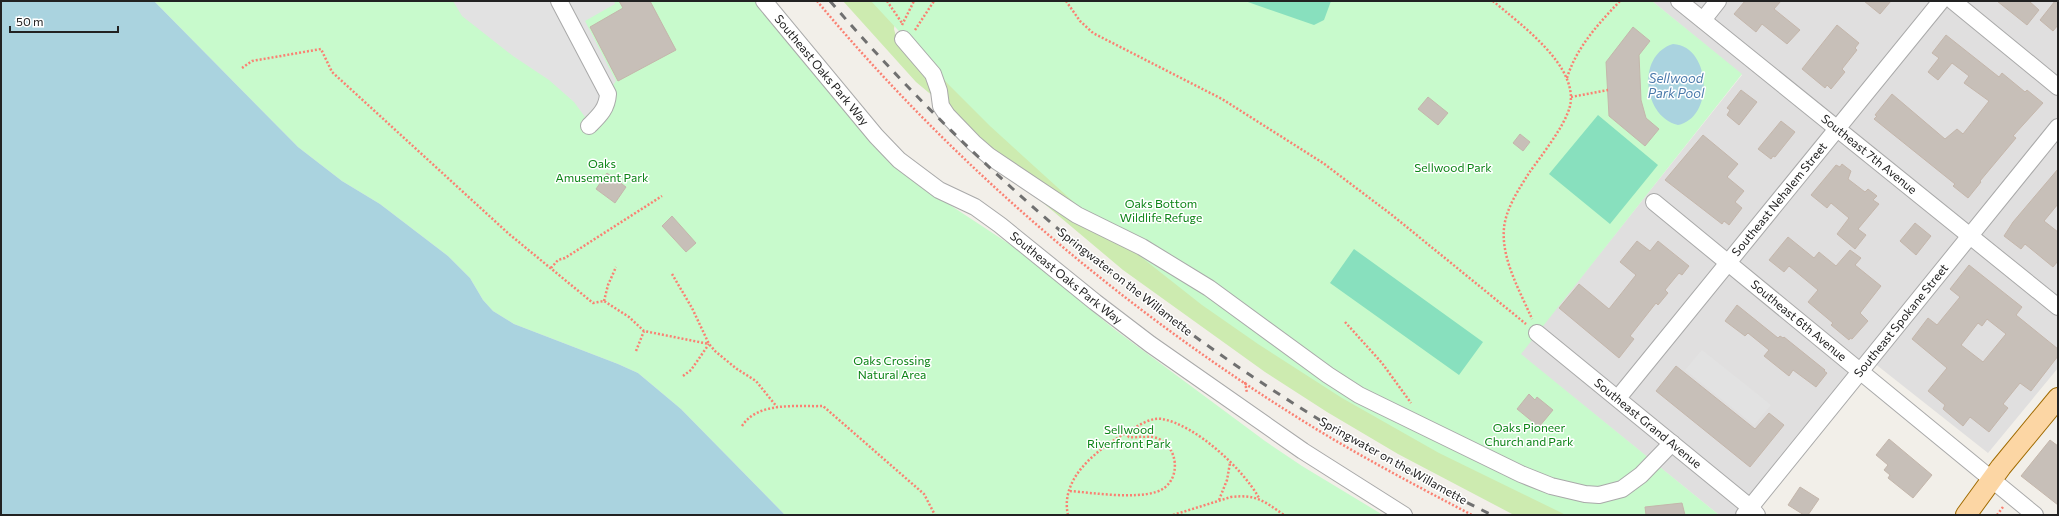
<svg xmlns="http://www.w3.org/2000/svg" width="2059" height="516" font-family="Commissioner,sans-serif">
<rect width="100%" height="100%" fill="#f2efe9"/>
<!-- residential -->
<path fill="#e0dfdf" d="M1652 1H2058V368L1988 453 1869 359 1742 515H1719L1520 354 1742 75Z"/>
<!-- grass -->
<path fill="#cdebb0" d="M843 1H907L895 21 894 29 897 40 927 76 934 97 916 82Z
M943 76 1103 222 994 154 946 104Z
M1035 196 1131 249 1567 515H1514L1398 454 1327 412 1265 372 1123 270Z"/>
<!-- park -->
<path fill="#c8facc" d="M154 1H775L874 121 950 205 1020 251 1114 329 1265 441 1302 466 1383 515H785L681 409 638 373 618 364 514 324 493 311 483 300 470 278 448 256 380 204 342 181 298 147Z
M871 1H1652L1742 74 1521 354 1719 515H1566L1439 453 1342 398 1258 344 1202 305 1089 216 990 126 949 85Z"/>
<!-- pitch -->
<path fill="#88e0be" d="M1245 1H1331L1324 20 1314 25Z
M1598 115 1658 165 1610 224 1549 174Z
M1354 249 1483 342 1459 375 1330 283Z"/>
<!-- parking -->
<path fill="#e2e2e2" d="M453 1H614L615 4 585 21 616 81 601 102 585 117 574 102 549 80 513 56 462 16Z
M1702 350 1771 405 1754 425 1685 370Z"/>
<!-- water -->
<path fill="#aad3df" d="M1 1H154L298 147 342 181 380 204 448 256 470 278 483 300 493 311 514 324 618 364 638 373 681 409 785 515H1Z
M1673 44C1711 46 1715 117 1678 125 1643 117 1636 55 1673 44Z"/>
<!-- building -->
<path fill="#c7bfb8" stroke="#c4b6ab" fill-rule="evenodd" d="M619 1H650L676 50 618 81 590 27 623 8Z
M1745 1H1781L1774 9 1800 30 1787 44 1762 24 1756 32 1734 14Z
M1864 1H1891L1880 14Z
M1997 1H2029L2039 10 2027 25Z
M2055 1H2058V25L2053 31 2040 20Z
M1837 25 1859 43 1855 48 1857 50 1842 69 1845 72 1831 89 1827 85 1825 88 1802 69Z
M1633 27 1650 41 1639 55 1641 100 1646 118 1659 129 1645 146 1609 116 1606 62Z
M1946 35 1999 77 2002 73 2025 92 2027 90 2043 103 2013 136 2016 138 1980 181 1981 182 1968 198 1953 186 1955 184 1874 119 1877 116 1875 115 1892 94 1945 139 1957 129 1963 134 1989 101 1964 83 1969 76 1952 63 1938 80 1928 72 1939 58 1932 53Z
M1741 90 1757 102 1739 125 1727 115 1730 110 1727 108Z
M1428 97 1448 113 1438 125 1418 109Z
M1781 121 1795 132 1775 157 1773 156 1771 159 1758 149Z
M1520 134 1530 142 1523 151 1513 143Z
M1703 135 1738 164 1727 177 1744 191 1735 202 1742 208 1729 225 1724 221 1722 224 1665 180Z
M1842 164 1851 171 1848 179 1865 192 1868 189 1877 196 1873 200 1879 204 1858 229 1866 235 1855 249 1837 234 1849 218 1831 203 1827 208 1811 195 1836 165 1840 167Z
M2058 169V204L2044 221 2058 232V261L2053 267 2025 244 2021 249 2004 236 2013 222Z
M607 173 626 187 615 203 596 189Z
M672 216 696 243 686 252 662 226Z
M1915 223 1931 236 1916 255 1900 241Z
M1788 237 1814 258 1819 252 1836 266 1850 250 1861 258 1855 265 1881 286 1860 313 1868 321 1852 339 1850 338 1849 340 1831 325 1833 323 1808 302 1818 290 1789 266 1784 272 1769 260Z
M1637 241 1650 251 1658 241 1689 266 1682 275 1679 273 1665 290 1668 293 1658 305 1656 303 1630 336 1634 339 1619 358 1559 308 1579 284 1609 309 1636 275 1620 262Z
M1969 265 2022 307 2016 315 2058 349V356L2031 391 2020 383 2003 404 2008 408 1989 432 1970 417 1963 426 1943 409 1945 405 1928 391 1947 368 1912 339 1928 318 1937 325 1960 297 1950 289ZM1987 319 2006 334 1983 362 1961 345 1978 323 1982 326Z
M1737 305 1778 338 1780 336 1783 338 1784 337 1825 370 1824 371 1827 373 1816 387 1793 370 1789 376 1764 356 1769 350 1748 333 1745 336 1725 321Z
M1676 366 1755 429 1769 413 1784 425 1750 467 1656 391Z
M1529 394 1535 400 1537 397 1553 410 1539 427 1517 409Z
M1889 439 1932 475 1913 498 1888 478 1890 475 1884 470 1888 465 1876 455Z
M2050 440 2058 446V505L2021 476Z
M1800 487 1819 499 1808 515H1804L1788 505Z
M1682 503 1685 515H1646L1645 507Z"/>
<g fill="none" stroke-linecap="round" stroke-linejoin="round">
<defs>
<g id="minor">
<path d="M559 1 608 94C607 109 599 116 589 126"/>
<path id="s1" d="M764 1 876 136 899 160 939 190 975 207 1000 225 1095 302 1150 344 1303 451 1404 515"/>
<path id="s2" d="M1679 1 2058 307"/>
<path d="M1953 1 2058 87"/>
<path d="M1703 20 1718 1"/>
<path d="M903 39 933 74 939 91 941 106 947 115 974 143 989 156 1077 215 1142 247 1209 288 1328 375 1359 395 1521 474 1551 486 1585 494 1599 495 1622 489 1641 475 1672 443"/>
<path id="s3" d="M1654 202 2035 515"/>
<path id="s4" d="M1537 333 1751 508 1757 515"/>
<path id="s5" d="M1618 398 1941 1"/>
<path id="s6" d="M1744 515 2058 127"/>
</g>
<path id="major" d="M1966 515 2001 467 2058 398"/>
</defs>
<!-- minor casing -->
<use href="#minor" stroke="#a9a9a9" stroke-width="18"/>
<!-- major casing -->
<use href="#major" stroke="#a06b00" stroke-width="22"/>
<!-- path -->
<path stroke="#fa8072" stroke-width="2.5" stroke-dasharray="2 2" stroke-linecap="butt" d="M817 1C951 162 1114 302 1292 414 1350 451 1411 483 1472 515
M887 1 902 23
M1066 1 1080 21 1093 33 1222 99 1323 163 1392 215 1526 324
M1493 1C1520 24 1579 66 1570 106 1565 126 1541 156 1529 173 1519 189 1506 208 1504 228 1501 259 1520 291 1532 319
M902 25 914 1
M915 30 934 1
M242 68 252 61 321 49 332 72 509 234 593 303 604 301 629 317 644 331 709 344
M1567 78C1576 48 1599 23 1620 1
M1571 97 1608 90
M551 268 558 260 565 258 662 196
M672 274 692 308 709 344 716 352 737 369 756 381 777 407
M604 301 608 285 616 267
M1345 322 1382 363 1411 403
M636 351 644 331
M683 376 691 370 709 344
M1245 382 1247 393
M742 426C758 401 797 407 823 406L924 494 935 515
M1070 491C1094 493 1133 499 1156 492 1182 484 1180 447 1157 438 1148 435 1138 438 1129 437L1125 433
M1219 500 1227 480 1230 463
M1068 515C1059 476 1102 446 1131 430 1139 425 1152 417 1162 419 1196 425 1243 469 1259 498
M1173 515 1231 497C1256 494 1264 501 1284 515
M1997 515 2003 507"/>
<!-- minor -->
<use href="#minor" stroke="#fff" stroke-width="16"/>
<!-- major -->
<use href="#major" stroke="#fcd6a4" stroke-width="20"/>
<!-- rail -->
<path stroke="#707070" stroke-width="3" stroke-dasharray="8 8" stroke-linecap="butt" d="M830 1C1013 214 1239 391 1492 515"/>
</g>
<g text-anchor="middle" stroke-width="3" stroke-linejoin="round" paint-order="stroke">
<!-- street labels -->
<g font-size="12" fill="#222" stroke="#fff">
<text dy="4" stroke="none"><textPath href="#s1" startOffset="90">Southeast Oaks Park Way</textPath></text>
<text dy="4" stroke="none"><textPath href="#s2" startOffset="244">Southeast 7th Avenue</textPath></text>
<text dy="4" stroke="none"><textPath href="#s5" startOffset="256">Southeast Nehalem Street</textPath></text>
<text dy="4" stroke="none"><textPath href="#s1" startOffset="414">Southeast Oaks Park Way</textPath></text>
<text transform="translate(1125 282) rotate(38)" y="4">Springwater on the Willamette</text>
<text dy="4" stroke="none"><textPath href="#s3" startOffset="187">Southeast 6th Avenue</textPath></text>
<text dy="4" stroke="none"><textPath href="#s6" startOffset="250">Southeast Spokane Street</textPath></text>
<text dy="4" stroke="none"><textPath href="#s4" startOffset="143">Southeast Grand Avenue</textPath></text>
<text transform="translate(1393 461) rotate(29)" y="4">Springwater on the Willamette</text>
</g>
<!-- park labels -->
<g font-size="12" fill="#0c8416" stroke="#fff">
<text x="602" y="168">Oaks<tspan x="602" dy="14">Amusement Park</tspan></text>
<text x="1453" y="172">Sellwood Park</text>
<text x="1161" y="208">Oaks Bottom<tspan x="1161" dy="14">Wildlife Refuge</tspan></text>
<text x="892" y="365">Oaks Crossing<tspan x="892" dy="14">Natural Area</tspan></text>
<text x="1529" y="432">Oaks Pioneer<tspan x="1529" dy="14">Church and Park</tspan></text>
<text x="1129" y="434">Sellwood<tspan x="1129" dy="14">Riverfront Park</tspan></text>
</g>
<!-- water labels -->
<g font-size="13" font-style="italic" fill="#4a7aab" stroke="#fff">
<text x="1676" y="83">Sellwood<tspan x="1676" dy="15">Park Pool</tspan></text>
</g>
</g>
<!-- border -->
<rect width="2059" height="516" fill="none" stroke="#222222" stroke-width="4"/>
<!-- scale -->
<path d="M10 26v6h108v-6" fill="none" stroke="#222222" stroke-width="2"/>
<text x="16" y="26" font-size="12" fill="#222222" stroke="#ffffff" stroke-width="3" paint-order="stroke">50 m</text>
</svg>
